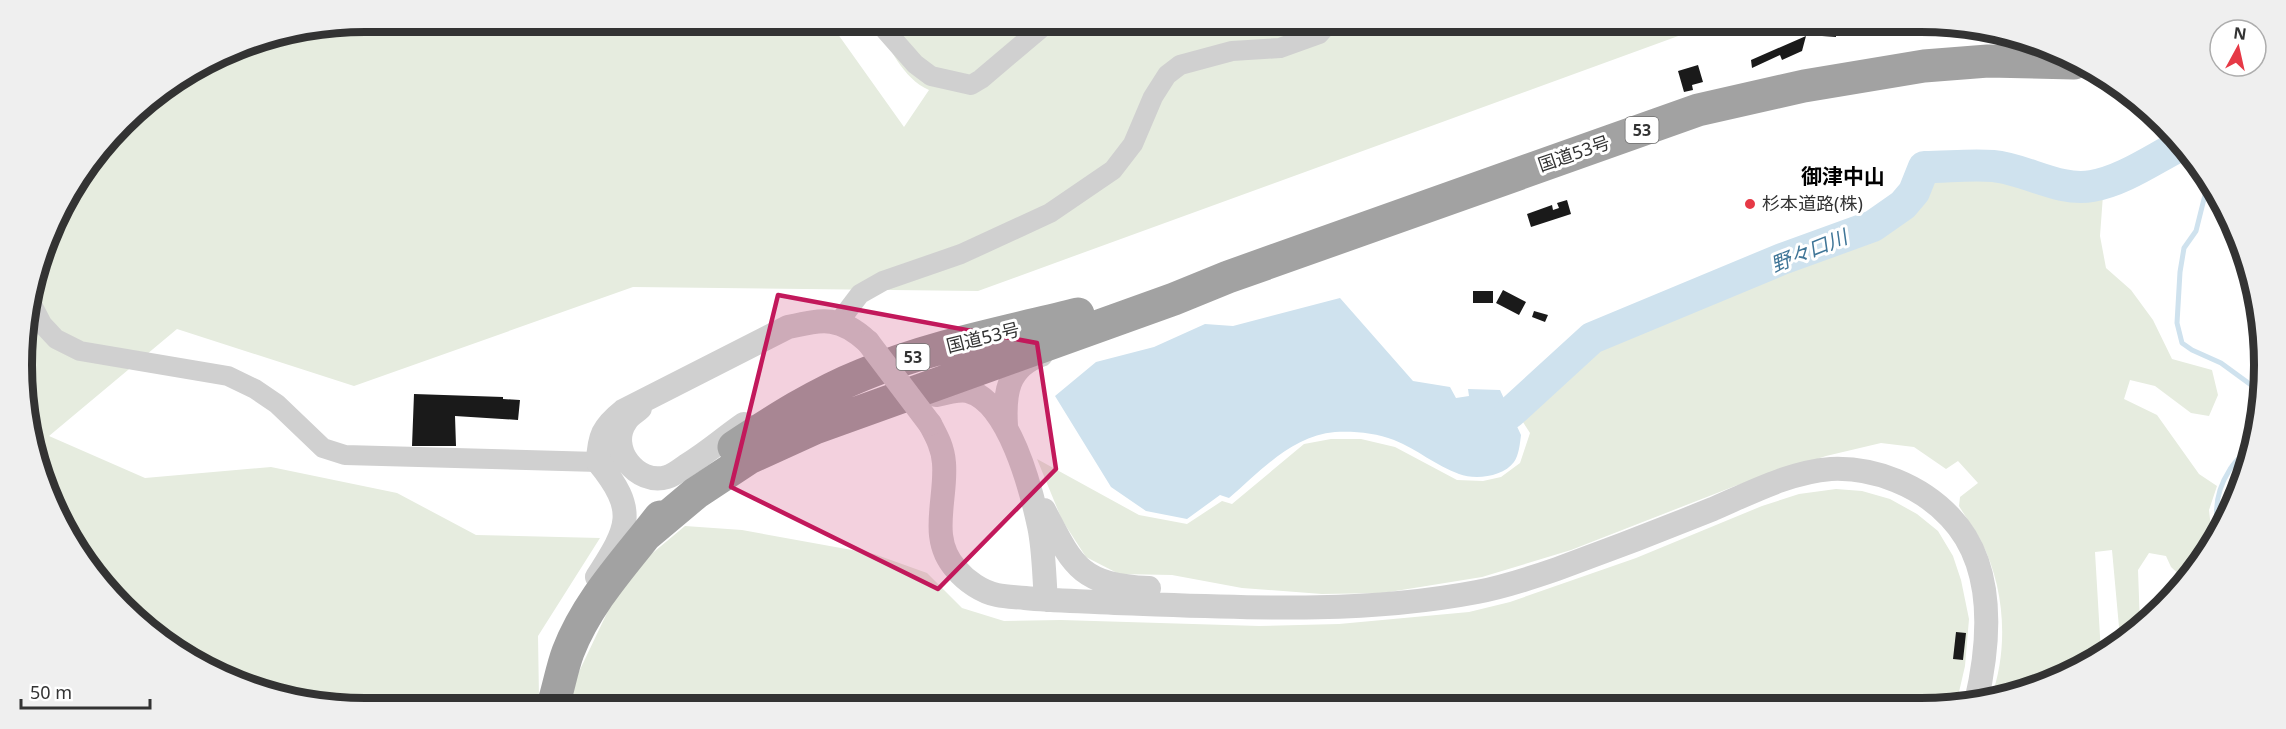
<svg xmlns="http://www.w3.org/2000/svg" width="2286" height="729" font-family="'Noto Sans','Noto Sans JP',sans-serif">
<rect width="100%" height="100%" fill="#fff"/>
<!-- green -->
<path fill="#e6ecdf" d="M364 21 830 23 904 127 929 90C902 78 890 47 875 23L974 24V25L975 24 1695 26 1692 31 978 291 633 287 354 386 177 329 49 436 145 478 271 467 397 493 476 535 600 538 538 636 539 698 565 701 617 592 649 556 685 526 742 530 874 554 927 573 962 608 1004 621 1061 620 1259 626 1339 624 1469 612 1510 602 1636 558 1762 506 1799 494 1836 489 1862 491 1890 499 1917 514 1938 531 1953 556 1961 580 1969 619 1965 666 1956 705 297 701 173 650 79 556 33 453 24 320 57 212 138 106 233 47Z
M1931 174H1993L2024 180 2068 195H2103L2100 236 2106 268 2131 290 2153 320 2172 359 2212 370 2218 395 2209 416 2191 413 2155 386 2130 380 2124 399 2157 415 2199 474 2217 486 2209 510 2212 537 2199 562 2185 580 2171 567 2166 556 2149 553 2138 570 2140 625 2122 638 2119 627 2112 550 2095 552 2101 653 2074 672 1991 698C2009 648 2005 588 1981 541 1975 529 1966 518 1959 506L1960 497 1978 483 1958 461 1946 469 1914 447 1881 443 1826 456 1735 486 1571 550 1482 577 1383 593 1322 594 1242 588 1172 575 1119 574 1086 557 1062 520 1037 459 1139 515 1187 524 1222 501 1232 504 1304 444 1331 439H1361L1395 447 1457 480 1483 481 1501 477 1520 463 1530 433 1519 416 1599 344 1887 227 1918 202Z"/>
<!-- water -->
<path fill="#cfe2ee" d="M1340 298 1413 381 1450 387 1456 398 1469 396 1468 389 1500 390 1521 435C1520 443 1519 455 1514 462 1503 477 1475 480 1459 474 1436 466 1417 449 1394 440 1376 433 1355 431 1335 432 1291 436 1261 471 1229 498L1220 495 1187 519 1146 511 1111 487 1055 396 1096 362 1154 347 1205 324 1233 326Z"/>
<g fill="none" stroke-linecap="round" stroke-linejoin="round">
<!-- stream -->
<path stroke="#cfe2ee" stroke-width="5" d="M2212 186 2206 191 2196 231 2184 248 2180 272 2177 323 2182 343 2192 350 2221 363 2258 390
M2219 535C2214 513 2216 491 2229 471 2233 463 2239 459 2244 452 2252 443 2256 428 2258 417"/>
<!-- river -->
<path stroke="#cfe2ee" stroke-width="32" d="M1510 413 1592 338 1782 259 1873 226 1903 205 1914 192 1924 167C1947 167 1971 164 1993 166 2026 169 2059 192 2092 186 2122 181 2152 160 2179 146"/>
</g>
<!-- building -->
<path fill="#1a1a1a" d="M1823 27H1836V37L1822 36Z
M1806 36 1802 51 1782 60 1780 55 1752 68 1751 60Z
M1698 65 1703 82 1692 85 1693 90 1684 92 1678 71Z
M1567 200 1571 214 1531 227 1527 214 1552 205 1553 210 1559 208 1557 203Z
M1503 290 1526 302 1519 315 1496 303Z
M1473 291H1493V303H1473Z
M1534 311 1548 315 1545 322 1532 317Z
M414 394 503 397V399L520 400 518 420 455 416 456 446H412Z
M1956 632 1966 633 1963 660 1953 659Z"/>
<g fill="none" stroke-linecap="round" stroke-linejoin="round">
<!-- minor -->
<path stroke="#d0d0d0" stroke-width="20" d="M879 23 915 64 931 76 971 85 981 79 1046 24
M30 301 42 324 56 339 80 351 228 376 255 389 277 404 323 448 345 455 598 462 624 458
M838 323 860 294 883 281 961 254 1050 213 1113 170 1133 144 1153 97 1167 75 1180 65 1232 51 1280 48 1319 34 1327 25"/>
<!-- tertiary -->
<path stroke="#d0d0d0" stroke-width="24" d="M936 395C944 393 960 389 968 391 1009 402 1031 489 1039 526 1044 549 1044 576 1046 600
M640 408C636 412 629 416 626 421 607 448 637 486 667 477 674 475 681 469 687 465 707 453 725 437 744 424
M930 424C937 437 943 448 944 463 947 500 928 538 956 569 966 581 982 592 997 595 1006 597 1016 597 1025 598 1055 601 1085 601 1115 603 1236 607 1357 615 1477 592 1504 587 1531 578 1557 569 1609 550 1661 530 1713 509 1750 493 1790 472 1831 469 1875 467 1921 486 1950 517 1997 566 1990 642 1976 702
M1006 426C1004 394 1007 367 1041 355
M1044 510C1073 566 1080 585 1149 588
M597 577C629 527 638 511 598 462 599 436 603 427 623 411L788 327C824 319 840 316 868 342"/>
<!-- trunk -->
<path stroke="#a2a2a2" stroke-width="33" d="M734 447C775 420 817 393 862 375 931 346 1006 332 1078 314
M647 534 696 493 749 458 815 428 1174 299 1228 277 1698 110 1804 86 1924 66 1988 61 2074 63
M554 702C559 686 562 668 568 652 588 600 627 560 660 517"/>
<!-- tertiary-bridge -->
<path stroke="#d0d0d0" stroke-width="24" d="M868 342 930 424"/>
</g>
<!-- marked area -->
<path fill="#c2185b" fill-opacity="0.2" stroke="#c2185b" stroke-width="4.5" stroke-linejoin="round" d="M778 295 1037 343 1056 469 938 589 731 487Z"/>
<!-- markers -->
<circle fill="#e63946" stroke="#fff" stroke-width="2" cx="1750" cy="204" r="6"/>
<g text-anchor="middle" stroke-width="6" stroke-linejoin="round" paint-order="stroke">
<!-- shield labels -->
<g fill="#fff" stroke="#707070" stroke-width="1.5">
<rect x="1625.5" y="117" width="33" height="26" rx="4.5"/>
<rect x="896.5" y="344" width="33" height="26" rx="4.5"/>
</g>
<g font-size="16" font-weight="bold" fill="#333">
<text x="1642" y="136">53</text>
<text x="913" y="363">53</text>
</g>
<!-- street labels -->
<g font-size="18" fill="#333" stroke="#fff">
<text transform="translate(1574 154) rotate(-19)" y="6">国道53号</text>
<text transform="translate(983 338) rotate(-14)" y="6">国道53号</text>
</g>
<!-- poi labels -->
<g font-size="18" fill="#333" stroke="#fff" text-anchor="start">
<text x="1762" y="210">杉本道路(株)</text>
</g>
<!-- water labels -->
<g font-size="20" font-style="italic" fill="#3f7597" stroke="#fff">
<text transform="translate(1809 251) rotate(-22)" y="7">野々口川</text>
</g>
<!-- quarter labels -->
<g font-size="21" font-weight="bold" fill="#000" stroke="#fff">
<text x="1843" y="184">御津中山</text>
</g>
</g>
<!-- crop -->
<path d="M0 0H2286V729H0ZM365 32H1921A333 333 0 0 1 2254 365V365A333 333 0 0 1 1921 698H365A333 333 0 0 1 32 365V365A333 333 0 0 1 365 32Z" fill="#efefef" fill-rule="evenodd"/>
<path fill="none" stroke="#333" stroke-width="8" d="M365 32H1921A333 333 0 0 1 2254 365V365A333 333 0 0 1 1921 698H365A333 333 0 0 1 32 365V365A333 333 0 0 1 365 32Z"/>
<!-- north arrow -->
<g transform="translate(2238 48) rotate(8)"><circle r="28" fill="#ffffff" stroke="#adadad" stroke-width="1.5"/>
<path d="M0-4.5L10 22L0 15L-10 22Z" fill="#e63946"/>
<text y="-9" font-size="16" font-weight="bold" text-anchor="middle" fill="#333333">N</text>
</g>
<!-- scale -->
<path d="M21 699v9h129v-9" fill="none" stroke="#333333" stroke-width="3"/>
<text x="30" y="699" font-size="18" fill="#333333" stroke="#ffffff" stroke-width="4.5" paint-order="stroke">50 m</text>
</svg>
